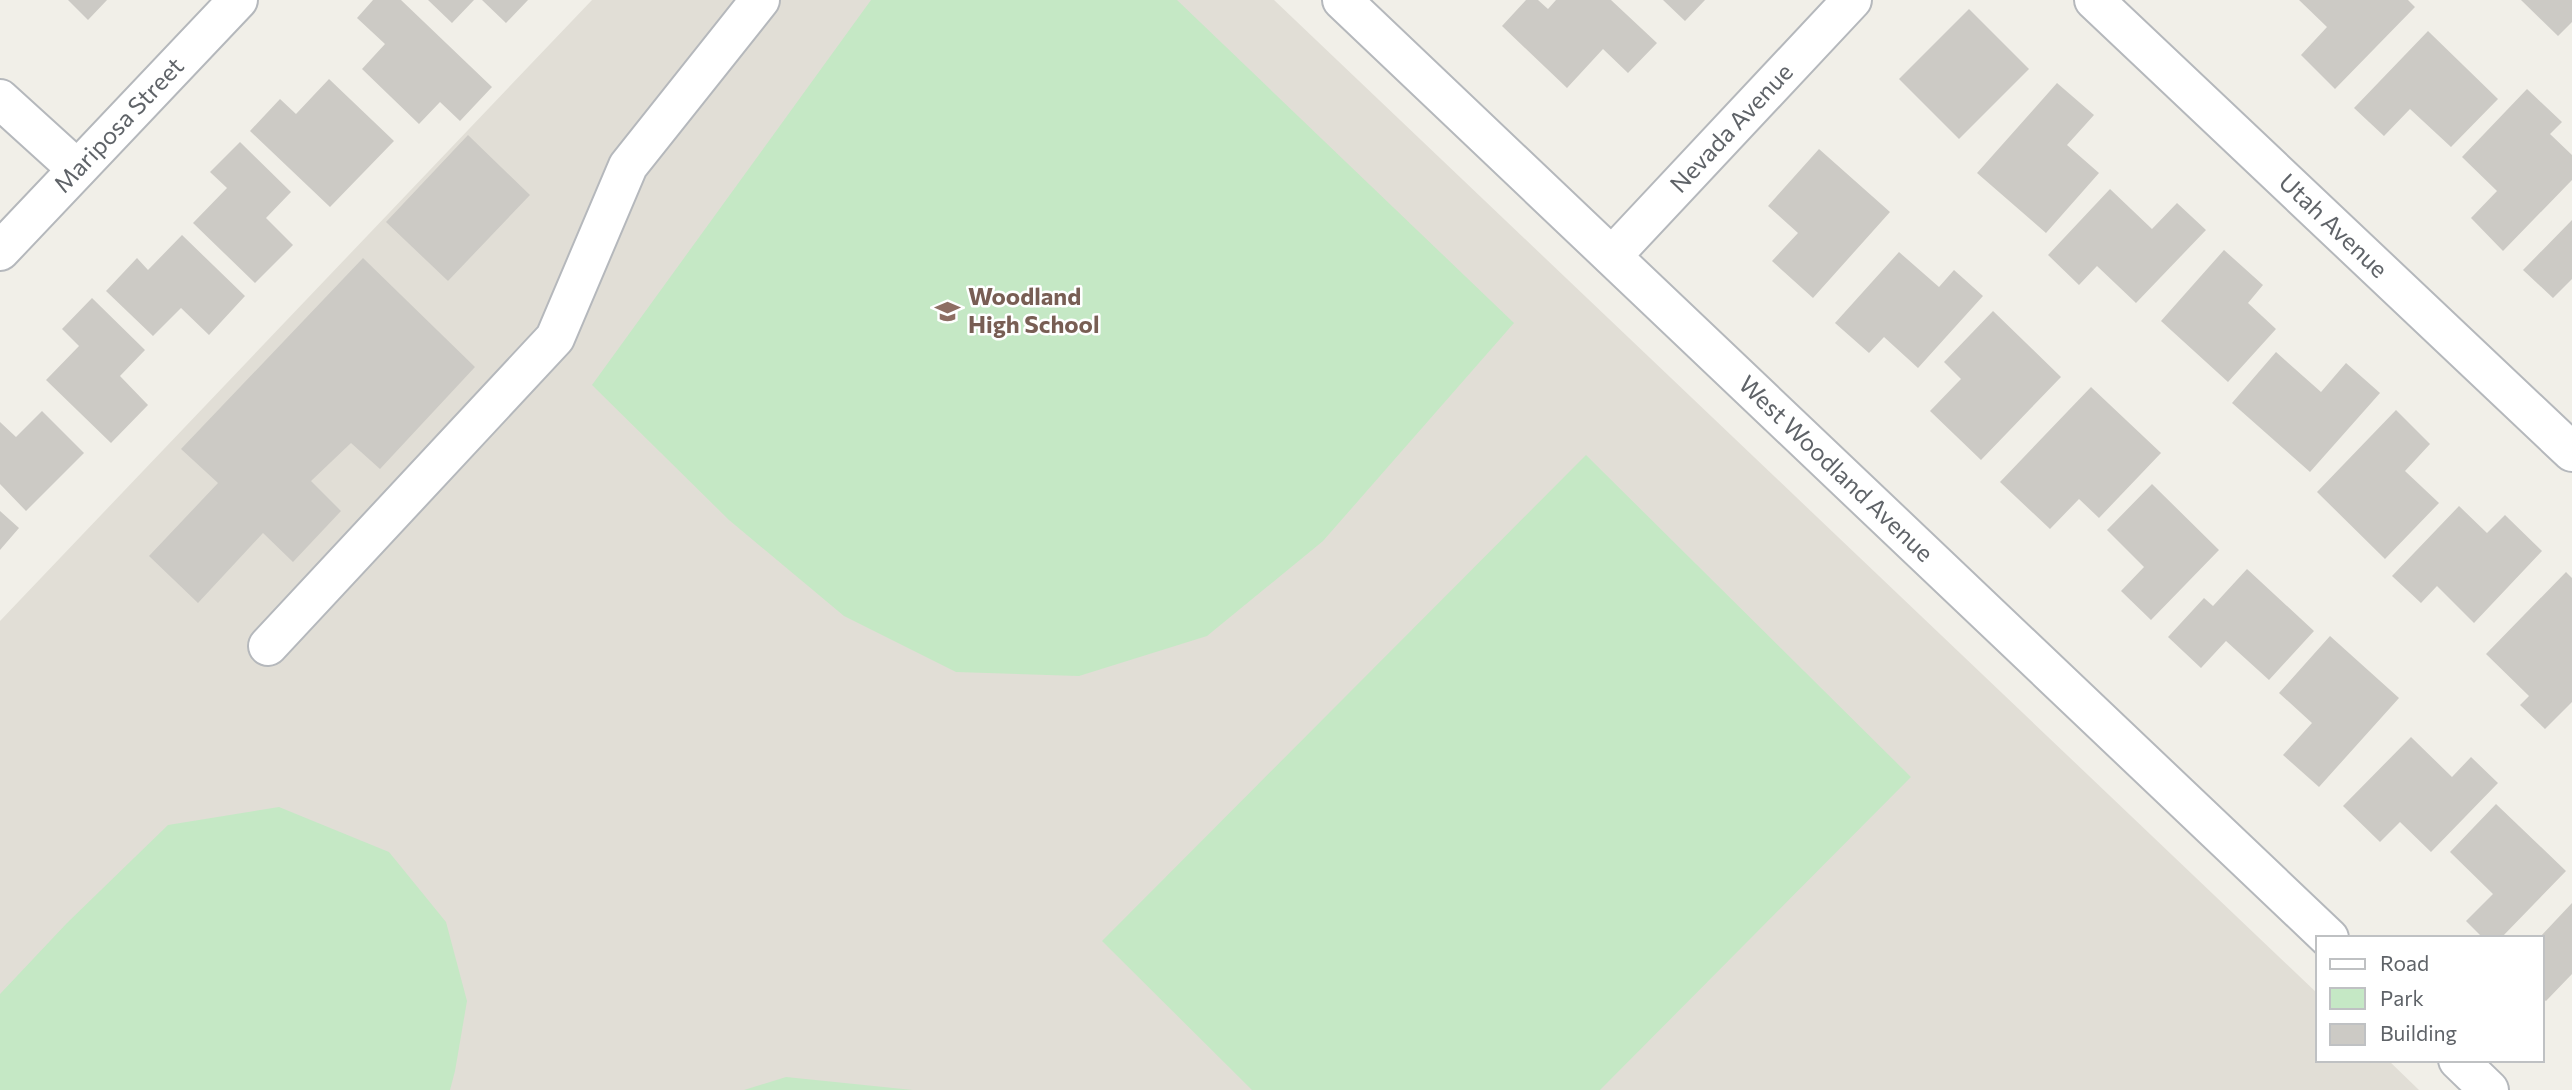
<svg xmlns="http://www.w3.org/2000/svg" width="2572" height="1090" font-family="Commissioner,sans-serif">
<rect width="100%" height="100%" fill="#f1efe8"/>
<!-- education -->
<path fill="#e1ded6" d="M592 0H1274L2318 994V1060H2388L2419 1090H0V621Z"/>
<!-- green -->
<path fill="#c5e8c5" d="M871 0H1177L1514 323 1323 541 1207 636 1079 676 956 672 844 616 729 520 592 385Z
M1586 455 1911 777 1600 1090H1252L1102 941Z
M279 807 389 852 446 922 467 1001 455 1071 450 1090H0V994L67 923 168 825Z
M786 1077 913 1090H744Z"/>
<!-- building -->
<path fill="#cccac5" d="M68 0H107L88 20Z
M373 0H401L492 87 460 121 440 102 419 124 362 69 385 44 357 18Z
M428 0H474L452 23Z
M482 0H528L506 23Z
M1526 0H1538L1548 9 1556 0H1611L1657 43 1628 73 1603 49 1567 88 1502 26Z
M1663 0H1705L1685 21Z
M2299 0H2408L2415 7 2335 89 2301 55 2327 27Z
M2521 0H2572V22L2558 36Z
M1969 9 2029 69 1959 139 1899 79Z
M2428 31 2498 99 2451 147 2410 109 2384 136 2354 108Z
M329 79 394 141 330 207 250 131 280 99 296 114Z
M2057 83 2094 115 2067 145 2099 173 2046 233 1977 173Z
M2527 89 2562 122 2550 134 2572 155V180L2503 251 2471 218 2497 191 2462 157Z
M468 135 530 195 448 281 386 222Z
M240 142 291 192 266 218 293 245 255 283 193 223 227 188 210 172Z
M1819 149 1890 212 1813 298 1772 261 1798 233 1768 206Z
M2110 189 2152 229 2177 203 2206 230 2136 303 2097 266 2079 285 2048 255Z
M2572 220V279L2553 298 2523 270Z
M182 235 245 296 209 335 181 308 153 336 106 291 137 258 148 270Z
M2224 250 2263 285 2248 303 2276 329 2228 382 2161 321Z
M1899 252 1939 287 1954 270 1983 296 1918 368 1884 337 1869 353 1835 323Z
M363 258 475 367 380 469 351 443 311 481 341 511 293 562 263 533 198 603 149 556 218 483 181 449Z
M92 298 145 350 120 376 148 405 111 443 46 380 79 346 62 329Z
M1993 311 2061 377 1981 460 1930 411 1961 379 1944 362Z
M2276 352 2321 392 2346 363 2380 393 2310 472 2232 403Z
M2091 387 2161 453 2099 518 2079 499 2050 529 2000 482Z
M2396 410 2430 444 2405 471 2439 503 2385 559 2317 492Z
M42 411 84 453 26 511 0 484V422L16 437Z
M2152 484 2219 550 2151 620 2121 591 2144 567 2107 530Z
M2459 506 2487 533 2505 515 2542 551 2474 623 2437 586 2421 603 2392 576Z
M0 511 19 528 0 550Z
M2247 569 2314 631 2269 680 2226 641 2201 668 2168 637 2204 598 2213 606Z
M2566 572 2572 578V702L2545 729 2520 705 2529 696 2486 654Z
M2330 636 2399 698 2319 787 2283 755 2312 723 2279 693Z
M2411 737 2452 777 2471 757 2498 783 2431 852 2400 822 2380 842 2343 806Z
M2496 804 2566 871 2501 938H2483L2466 921 2493 894 2450 852Z
M2572 903V974L2546 1001 2542 998V938H2539Z"/>
<g fill="none" stroke-linecap="round" stroke-linejoin="round">
<defs>
<g id="minor">
<path id="s1" d="M1342 0 2329 938"/>
<path id="s2" d="M2094 0 2572 452"/>
<path d="M0 99 77 169"/>
<path id="s3" d="M0 251 238 0"/>
<path id="s4" d="M1612 256 1852 0"/>
<path d="M268 646 555 338 628 166 760 0"/>
<path d="M2458 1060 2489 1090"/>
</g>
</defs>
<!-- minor casing -->
<use href="#minor" stroke="#b5b8bc" stroke-width="42"/>
<!-- minor -->
<use href="#minor" stroke="#fff" stroke-width="38"/>
</g>
<!-- icons -->
<defs>
<symbol id="school-bare" viewBox="-9 -9 18 18"><path d="M0-5L7-2L0 1L-7-2ZM-4 1L0 2.5L4 1V4Q0 6-4 4Z" fill="#8d6e63" stroke="#fff" stroke-width="2.5" paint-order="stroke"/></symbol>
</defs>
<g fill-rule="evenodd">
<use href="#school-bare" x="930" y="294" width="35" height="35"/>
</g>
<g text-anchor="middle" stroke-width="5" stroke-linejoin="round" paint-order="stroke">
<!-- street labels -->
<g font-size="24" fill="#5f6368" stroke="#fff">
<text dy="8" stroke="none"><textPath href="#s3" startOffset="173">Mariposa Street</textPath></text>
<text dy="8" stroke="none"><textPath href="#s4" startOffset="175">Nevada Avenue</textPath></text>
<text dy="8" stroke="none"><textPath href="#s2" startOffset="329">Utah Avenue</textPath></text>
<text dy="8" stroke="none"><textPath href="#s1" startOffset="681">West Woodland Avenue</textPath></text>
</g>
<!-- education labels -->
<g font-size="24" font-weight="bold" fill="#785e54" stroke="#fff" text-anchor="start">
<text x="968" y="305">Woodland<tspan x="968" dy="28">High School</tspan></text>
</g>
</g>
<!-- legend -->
<rect x="2316" y="936" width="228" height="126" fill="#ffffff" stroke="#bfc1c3" stroke-width="2"/>
<rect x="2330" y="959" width="35" height="10" fill="#ffffff" stroke="#bfc1c3" stroke-width="2"/>
<text x="2380" y="971" font-size="21" fill="#5f6368">Road</text>
<rect x="2330" y="988" width="35" height="21" fill="#c5e8c5" stroke="#bfc1c3" stroke-width="2"/>
<text x="2380" y="1006" font-size="21" fill="#5f6368">Park</text>
<rect x="2330" y="1024" width="35" height="21" fill="#cccac5" stroke="#bfc1c3" stroke-width="2"/>
<text x="2380" y="1041" font-size="21" fill="#5f6368">Building</text>
</svg>
